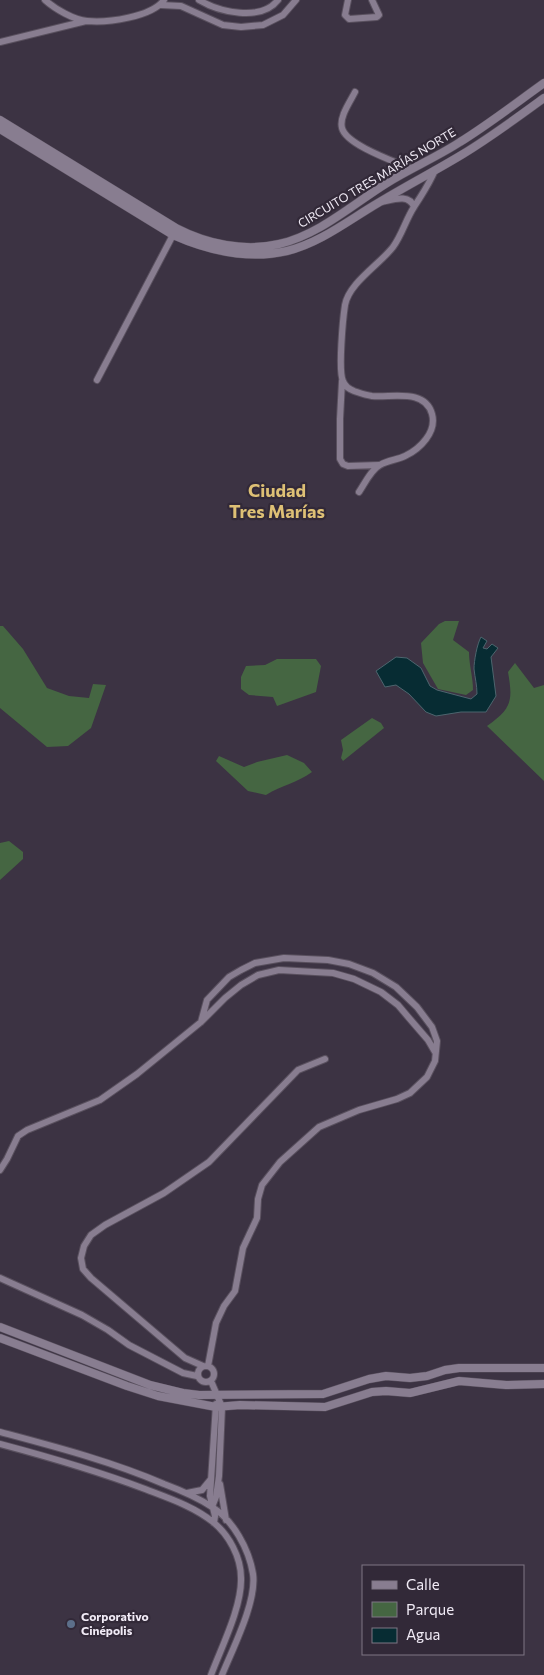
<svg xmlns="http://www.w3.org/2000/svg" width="544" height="1675" font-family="Commissioner,sans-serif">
<rect width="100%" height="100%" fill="#3c3343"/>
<!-- green -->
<path fill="#456642" d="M445 621H459L453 640 469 652C469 665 473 677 473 690L466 695 438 689 423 663 421 643 439 624Z
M0 626H3L23 649 47 688 69 696 89 698 93 684 106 685 91 728 68 746 47 747 0 708Z
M277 659H316L321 666 316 692 277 706 273 697 249 695 241 689V677L246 666 265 665Z
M515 663 534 688 544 685V781L487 726C512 708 513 701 508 672Z
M372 718 381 723 384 728 343 761 341 758 343 750 341 740Z
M287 755 304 763 312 772C297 783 282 785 266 795L248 791 216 761 219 756 244 767 257 762Z
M9 841 23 852V859L0 880V843Z"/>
<!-- water -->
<path fill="#072c33" stroke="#4d656e" d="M481 637 487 641 483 648 487 649 492 644 498 648 491 657 496 696 486 712H461L436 716 426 712 409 694 396 685 385 687 376 671 396 657 407 658 421 668 430 686 437 690 471 699 477 694C477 685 475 678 474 669 474 661 477 644 481 637Z"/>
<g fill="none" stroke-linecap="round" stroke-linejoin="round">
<defs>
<path id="minor" d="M45 0C55 9 74 20 87 21 107 23 152 17 164 0
M199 0C219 12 261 22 278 0
M348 0 345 15 349 19 377 17 379 15 372 0
M161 5 181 6 223 25 241 27 263 25 283 15 296 0
M0 42 86 21
M355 92C350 102 339 117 342 128 346 145 396 162 412 169
M381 202C392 200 409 193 414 207
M97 380 173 235
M342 381 340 419V459L343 464 348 466 379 465
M359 492C365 483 371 470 380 465 388 460 397 460 405 456 420 449 437 432 432 414 425 388 391 398 372 396 365 395 360 393 354 391 349 389 345 387 343 381 338 371 343 318 345 305 349 283 379 265 393 247 402 235 406 219 414 207 422 194 429 185 435 170
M201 1022 207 1000 229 977 241 970 255 963 284 958 328 960 349 964 373 973 396 987 417 1007 432 1027 437 1041 435 1061 427 1077 410 1093 397 1099 359 1110 319 1127 280 1162 262 1185 258 1199 257 1218 243 1248 235 1291 224 1306 216 1323 208 1366
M0 1170 7 1159 18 1136 27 1130 100 1100 137 1074 201 1022 225 998 241 985 258 975 279 970 333 973 354 979 381 992 398 1005 409 1018 428 1040 435 1052
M0 1278 82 1315 108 1330 129 1345 183 1373 197 1376
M198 1374a8 8 0 1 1 16 0a8 8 0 1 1-16 0Z
M203 1366 185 1358 91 1278 83 1269 81 1258 84 1246 91 1235 105 1225 164 1193 209 1162 298 1070 325 1059
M211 1381 222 1407 219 1476 216 1497 212 1507
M0 1432C56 1447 110 1461 164 1484 180 1490 197 1497 212 1507 233 1520 249 1549 253 1574 257 1601 233 1648 222 1675
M0 1444C49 1457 97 1471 145 1489 168 1498 193 1506 213 1522 229 1535 241 1557 241 1578 242 1607 221 1648 211 1675
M220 1484 226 1520
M187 1493 202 1490 211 1479
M214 1523 215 1516 210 1496 216 1404"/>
<path id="tertiary" d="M0 120 176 228C207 244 244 252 279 244 319 235 353 204 387 183 411 168 437 157 460 142 489 124 516 103 544 83
M0 129 173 235C209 251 248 260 287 251 320 243 349 220 378 203 406 186 435 171 463 154 491 137 518 117 544 98
M0 1327 150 1385 183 1393 199 1395 323 1394 369 1379 386 1376 410 1378 427 1376 445 1370 459 1368H544
M0 1338 127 1386 158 1396 216 1407 240 1405 325 1407 372 1392 386 1391 410 1393 459 1381 506 1385 544 1384"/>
</defs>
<!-- minor casing -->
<use href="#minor" stroke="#59505e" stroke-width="8"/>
<!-- tertiary casing -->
<use href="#tertiary" stroke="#59505e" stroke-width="9"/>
<!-- minor -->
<use href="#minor" stroke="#887d90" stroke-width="6"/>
<!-- tertiary -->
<use href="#tertiary" stroke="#887d90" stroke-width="8"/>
</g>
<!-- markers -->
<circle fill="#5c6f8a" stroke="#322938" stroke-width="2" cx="71" cy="1624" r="5"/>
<g text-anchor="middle" stroke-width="4.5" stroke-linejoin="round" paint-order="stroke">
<!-- street labels -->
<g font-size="12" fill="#f1ebf6" stroke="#322938">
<text transform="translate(377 178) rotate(-31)" y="4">CIRCUITO TRES MARÍAS NORTE</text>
</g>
<!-- poi labels -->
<g font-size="12" font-weight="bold" fill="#f1ebf6" stroke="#322938" text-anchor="start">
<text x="81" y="1621">Corporativo<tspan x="81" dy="14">Cinépolis</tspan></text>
</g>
<!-- district labels -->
<g font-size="18" font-weight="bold" fill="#dec075" stroke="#322938">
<text x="277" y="497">Ciudad<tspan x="277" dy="21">Tres Marías</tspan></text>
</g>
</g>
<!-- legend -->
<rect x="362" y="1565" width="162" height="90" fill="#322938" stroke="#7e7784"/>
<rect x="372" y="1581" width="25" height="8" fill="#887d90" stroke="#7e7784"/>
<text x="406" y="1590" font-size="15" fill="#f1ebf6">Calle</text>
<rect x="372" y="1602" width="25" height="15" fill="#456642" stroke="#7e7784"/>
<text x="406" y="1615" font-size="15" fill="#f1ebf6">Parque</text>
<rect x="372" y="1628" width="25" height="15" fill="#072c33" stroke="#7e7784"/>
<text x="406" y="1640" font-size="15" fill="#f1ebf6">Agua</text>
</svg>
